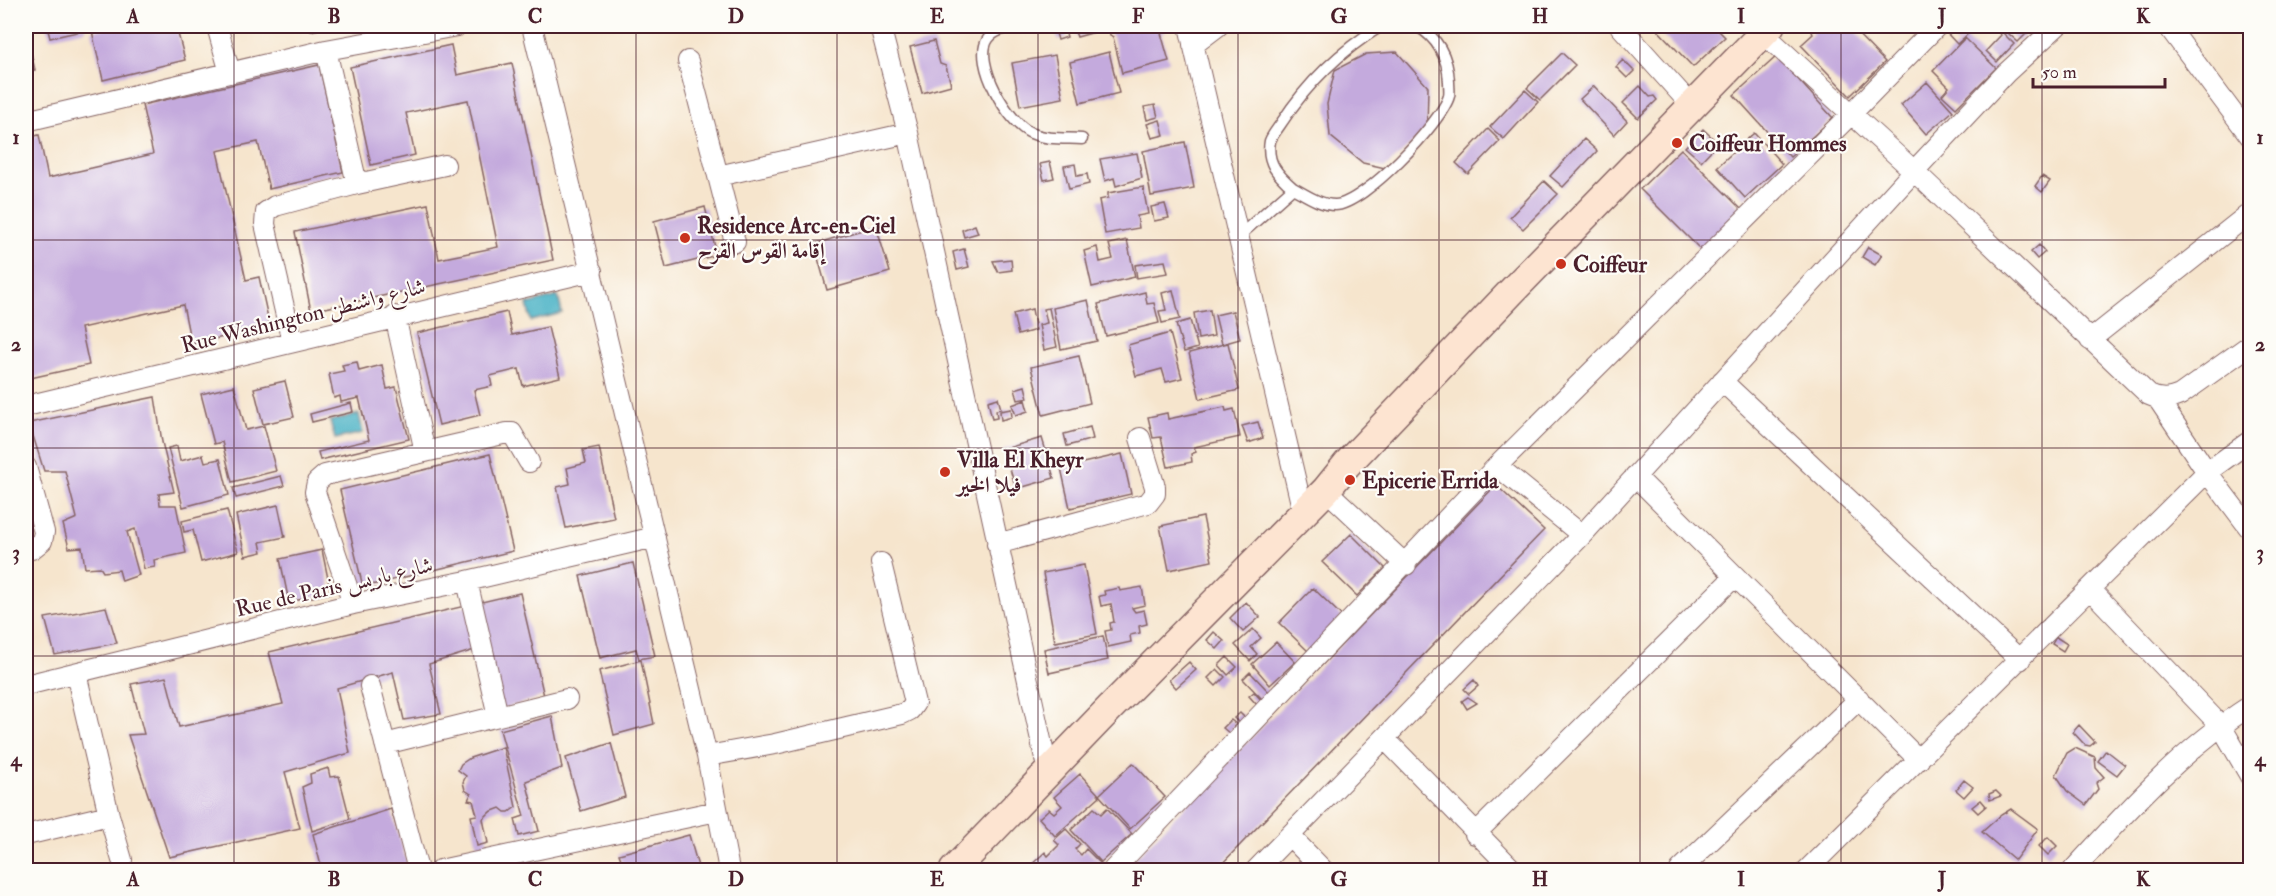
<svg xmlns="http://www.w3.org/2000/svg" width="2276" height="896" font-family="'IM FELL Double Pica',Amiri,serif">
<rect width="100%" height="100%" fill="#fdfcf7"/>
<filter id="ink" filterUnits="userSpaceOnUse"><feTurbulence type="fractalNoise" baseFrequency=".0167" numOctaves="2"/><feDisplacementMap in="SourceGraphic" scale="12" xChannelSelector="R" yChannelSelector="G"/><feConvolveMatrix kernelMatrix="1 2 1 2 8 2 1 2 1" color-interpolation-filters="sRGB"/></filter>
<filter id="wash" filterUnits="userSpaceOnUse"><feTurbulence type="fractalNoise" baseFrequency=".008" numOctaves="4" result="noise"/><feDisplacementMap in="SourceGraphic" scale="24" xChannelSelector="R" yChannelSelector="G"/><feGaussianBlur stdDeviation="1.35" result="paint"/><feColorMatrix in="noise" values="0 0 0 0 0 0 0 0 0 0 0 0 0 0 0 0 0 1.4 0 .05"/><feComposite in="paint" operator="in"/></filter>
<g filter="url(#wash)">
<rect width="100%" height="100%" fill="#f6e5cd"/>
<!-- water -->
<path fill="#47b1c5" stroke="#486878" stroke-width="1.5" d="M558 296 562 313 531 321 527 304Z
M359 414 363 433 335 439 330 421Z"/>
<g id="blocks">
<!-- building -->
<path fill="#c4aadd" d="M47 26H85L86 30 50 38Z
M115 26H176L185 60 103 80 92 31Z
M310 26H332L311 31Z
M1054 26H1064L1067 37 1058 40Z
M1073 26H1093L1095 32 1077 37Z
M1108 26H1143L1144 27 1164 26 1165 32 1161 33 1169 61 1122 73 1113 37 1110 35Z
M1654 26H1714L1725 37 1693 67Z
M1813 26H1850L1885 62 1850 96 1801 45 1813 34 1810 28Z
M1879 26H1893L1885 32Z
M1946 26H1962L1969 33 1957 44 1943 29Z
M1991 26H1996L2014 44 1997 62 1986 51 2001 35Z
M2000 26H2034L2018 42Z
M26 31 35 70 26 72Z
M1965 38 1996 68 1956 108 1942 95 1949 87 1933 71Z
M934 41 940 64 946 66 951 85 922 93 910 47Z
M451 45 457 75 512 63 553 260 311 311 295 232 428 204 439 259 498 247 468 100 406 113 415 155 371 165 350 67Z
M1109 52 1119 93 1080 103 1070 62Z
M1397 52 1428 87 1427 130 1385 168 1363 163 1330 136 1327 104 1335 70 1366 54Z
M1562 53 1575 65 1540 100 1527 88Z
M1055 55 1063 98 1020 106 1012 63Z
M1777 56 1833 118 1790 157 1734 95Z
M1623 60 1634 71 1627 78 1616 67Z
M319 65 343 172 269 189 258 142 217 151 246 280 259 277 270 327 191 344 183 305 81 328 89 365 26 379V330L29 329 26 312V138L39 135 48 178 153 154 142 105Z
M1927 82 1953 111 1926 134 1901 105Z
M1594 86 1627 121 1614 135 1580 99Z
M1640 86 1650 97 1654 96 1657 100 1638 118 1623 103Z
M1525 90 1538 102 1504 139 1490 127Z
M1155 105 1158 117 1147 120 1144 107Z
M1160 120 1164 135 1152 138 1147 124Z
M1488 129 1500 141 1468 174 1456 163Z
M1703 129 1718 143 1701 161 1685 147Z
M1754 133 1782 164 1745 198 1717 167Z
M1584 139 1597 151 1563 187 1550 176Z
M1185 142 1194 188 1151 196 1143 151Z
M1681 149 1743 211 1702 251 1640 189Z
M1137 153 1142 178 1116 186 1114 178 1105 181 1100 159Z
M1050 162 1054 178 1044 180 1040 164Z
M1075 164 1077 176 1087 174 1089 184 1069 189 1064 166Z
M2042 176 2050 181 2042 192 2035 186Z
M1544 181 1558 194 1523 229 1510 217Z
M1143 187 1148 214 1137 216 1139 228 1105 234 1099 200 1108 198V193Z
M1165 204 1169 218 1154 221 1151 207Z
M705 207 717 255 666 268 654 221Z
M975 225 978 233 964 237 962 230Z
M876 226 890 272 827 290 814 244Z
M1127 240 1135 277 1092 287 1084 251 1097 247 1100 262 1113 259 1109 244Z
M2039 245 2045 252 2037 259 2031 252Z
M1868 247 1882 255 1875 265 1862 257Z
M964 249 969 267 957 270 953 252Z
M1011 259 1012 270 998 272 993 261Z
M1165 261 1168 273 1137 278 1135 265Z
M1173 290 1180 319 1162 323 1159 311 1166 310 1162 293Z
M1145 292 1147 304 1154 303 1159 323 1106 336 1098 304Z
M1088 300 1097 341 1061 349 1053 308Z
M1049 308 1057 347 1044 350 1039 325 1047 323 1044 309Z
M1032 309 1036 330 1018 335 1013 314Z
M1210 310 1214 336 1198 339 1194 313Z
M1233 311 1240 339 1222 344 1215 315Z
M507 312 512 335 548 327 560 377 523 386 519 369 490 376 492 386 474 390 480 415 439 425 417 333Z
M1190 320 1198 348 1184 352 1176 324Z
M1170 333 1182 378 1166 382 1162 369 1136 376 1128 345Z
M1228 343 1239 390 1200 399 1189 353Z
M1079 356 1090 403 1043 415 1031 367Z
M357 362 359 371 382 365 387 389 396 387 409 439 320 460 318 452 369 440 359 398 341 402 340 396 334 398 329 374 344 371 342 365Z
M285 381 294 417 263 424 254 388Z
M234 386 246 430 264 426 276 471 232 482 222 442 214 444 201 394Z
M1025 386 1028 398 1018 400 1015 389Z
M155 397 162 442 174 492 159 494 160 505H176L186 553 154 560 155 567 144 569 135 529 127 532 139 575 122 581 119 570 103 572 100 567 85 568 82 547 69 548 63 524 77 518 65 471H44L29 423Z
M998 398 1001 409 996 410 997 418 992 419 988 401Z
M1025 400 1028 411 1016 415 1012 405Z
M351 403 353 412 312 422 310 414Z
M1225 407 1226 411 1234 409 1240 437 1194 447 1196 452 1191 454 1192 462 1168 467 1161 437 1153 438 1148 417 1167 413 1168 419Z
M1011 409 1012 417 1001 420 1000 411Z
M1258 422 1263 438 1248 443 1242 426Z
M1090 427 1093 439 1067 446 1064 434Z
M1042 438 1054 478 1016 489 1004 449Z
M177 446 180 461 203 455 205 462 220 459 229 495 183 507 168 448Z
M599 447 614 518 566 528 557 487 570 484 567 468 586 463 583 450Z
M490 454 513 551 363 587 340 490Z
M1122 454 1131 494 1070 508 1061 468Z
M281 476 284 486 236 498 233 488Z
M1496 485 1544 530 1216 870H1124Z
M278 505 285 537 260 542 262 552 245 556 236 515Z
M227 510 238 552 201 562 193 530 184 532 182 521Z
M1203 517 1212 561 1169 570 1160 526Z
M1351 534 1385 568 1357 596 1322 562Z
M322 550 331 593 289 602 280 559Z
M633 563 655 656 639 659 636 649 600 658 580 576Z
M1084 565 1097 634 1055 642 1043 573Z
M1142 587 1145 605 1132 608 1135 612 1144 610 1147 624 1139 626 1140 633 1130 635 1131 642 1108 647 1105 631 1111 630 1110 623 1114 622 1111 604 1101 606 1099 596 1105 595 1104 591 1119 588 1120 591Z
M1313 588 1343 617 1309 652 1279 623Z
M520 593 544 696 496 711 481 648 429 664 441 714 404 720 393 672 337 688 350 753 285 772 300 828 169 857 128 735 144 734 131 684 166 677 179 727 283 704 269 652Z
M1246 602 1260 617 1243 632 1230 618Z
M106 607 117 643 55 655 45 618Z
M1253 629 1261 638 1251 647 1257 654 1250 661 1235 645Z
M1214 632 1224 641 1217 649 1207 640Z
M1103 636 1108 660 1049 673 1044 649Z
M2056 637 2067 644 2063 651 2052 644Z
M1276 642 1295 662 1270 685 1252 664Z
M1227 657 1237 667 1228 675 1219 665Z
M641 660 654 724 614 735 599 671Z
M1189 662 1196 670 1176 688 1169 680Z
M1217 669 1225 677 1216 686 1208 678Z
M1250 672 1269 692 1262 699 1243 679Z
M1474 680 1478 686 1469 694 1464 689Z
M1254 692 1262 701 1257 705 1249 696Z
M1468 697 1477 703 1467 709 1462 701Z
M1240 713 1245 718 1239 723 1234 718Z
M552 716 562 768 526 781 539 831 519 836 515 819 524 816 500 730Z
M1231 720 1236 724 1229 733 1223 728Z
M2079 725 2095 742 2090 746 2085 745 2073 732Z
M611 743 625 797 581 811 566 758Z
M503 747 516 807 509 812H505L500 808 490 812 483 819 488 843 477 846 471 816 477 815 473 801 468 800 471 794 465 790 463 782 466 776 458 770 461 764 470 758Z
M2075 748 2095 757 2096 768 2104 777 2096 783 2098 789 2086 805 2067 791 2056 775 2067 753Z
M2106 750 2125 765 2117 775 2098 761Z
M1133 763 1165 797 1130 829 1099 795Z
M328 768 330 777 339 776 350 819 312 831 302 787 311 783 310 774Z
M1080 774 1100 796 1055 836 1039 818 1049 809 1054 813 1062 806 1054 797Z
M1964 780 1973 787 1964 797 1956 790Z
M1996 791 2001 796 1990 800 1989 794Z
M1981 800 1986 806 1978 813 1972 807Z
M1094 808 1101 814 1107 808 1132 834 1101 862 1071 830Z
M391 809 408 867 397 870H357L356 866 322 870 313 834Z
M2011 809 2038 829 2015 860 1982 832 2001 815Z
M1066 829 1080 844 1075 849 1081 855 1086 849 1105 868 1102 870H1030L1028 868 1045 852 1048 856 1059 845 1054 840Z
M689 835 699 870H625L619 854Z
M2048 837 2057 846 2048 855 2039 846Z"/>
</g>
</g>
<g filter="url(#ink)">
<use href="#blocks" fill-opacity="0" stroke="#866464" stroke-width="1.5"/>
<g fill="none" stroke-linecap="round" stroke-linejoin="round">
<defs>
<path id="lane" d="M1016 26C1006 28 994 30 988 39 972 62 1009 124 1031 133 1047 140 1066 138 1082 139
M1293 188C1306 195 1320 205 1335 205 1363 205 1442 122 1449 96 1450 92 1449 86 1449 82 1448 58 1438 38 1417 26
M1239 236 1293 188C1278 175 1266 163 1270 141 1272 135 1279 127 1282 122 1308 82 1342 50 1381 26"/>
<path id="street" d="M217 26 230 73
M532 26 707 756 729 870
M880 26 908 133 1048 772
M1189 26 1303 512
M1620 26 1692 106
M2168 26 2250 136
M1763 33 1914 171 2149 395C2160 400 2168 400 2180 395L2250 345
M1193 45 1218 26
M326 50 357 184
M688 61 718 176
M26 121 326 50 457 26
M735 242 718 176 908 133
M395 316 425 452
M2090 340 2250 213
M292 342 265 224 266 212 275 206 357 184 445 165
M1722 381 2020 660
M2158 399 2207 472 2250 529
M26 406 592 271
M1497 466 1582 535
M26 467 44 532 42 541 32 549 26 550
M1635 476 1919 760
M1326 490 1406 565
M997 544 1148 503 1155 494V487L1140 438
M467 581 498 716
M2091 590 2221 726 2250 776
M353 604 315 492 317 482 325 475 507 433H512L529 462
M76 673 109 815 122 860
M26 685 353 604 467 581 655 537
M370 686 418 870
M1385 739 1513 870
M385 744 567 699
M707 756 775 744 902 714 910 710 915 703 881 563
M1475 834 1735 576
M26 835 109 815
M1290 836 1323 870
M440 870 717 811
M1113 870 1497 466 1852 113 1937 26
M1256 870 1582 535 1914 171 2006 73 2057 26
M1680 870 1859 699
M1807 870 2207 472 2250 441
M2073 870C2128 810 2181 750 2250 706"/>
<path id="secondary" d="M954 870 1110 708 1326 490 1347 464 1511 292 1770 26"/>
</defs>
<!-- lane casing -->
<use href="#lane" stroke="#866464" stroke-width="13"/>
<!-- street casing -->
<use href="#street" stroke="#866464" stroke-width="22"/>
<!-- secondary casing -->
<use href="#secondary" stroke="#866464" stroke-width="31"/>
<!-- lane -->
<use href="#lane" stroke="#fff" stroke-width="10"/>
<!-- street -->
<use href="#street" stroke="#fff" stroke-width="20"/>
<!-- secondary -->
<use href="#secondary" stroke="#fde4d1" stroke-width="28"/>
</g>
</g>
<!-- grid -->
<path fill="none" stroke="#4a1f2b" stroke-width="1.5" stroke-opacity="0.55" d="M234 26V870M435 26V870M636 26V870M837 26V870M1038 26V870M1238 26V870M1439 26V870M1640 26V870M1841 26V870M2042 26V870M26 240H2250M26 448H2250M26 656H2250"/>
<!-- markers -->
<g fill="#c8321e" stroke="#fdfcf7" stroke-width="2">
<circle cx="1677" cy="143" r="6"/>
<circle cx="685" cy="238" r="6"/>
<circle cx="1561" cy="264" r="6"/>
<circle cx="945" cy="472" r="6"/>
<circle cx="1350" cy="480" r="6"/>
</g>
<g text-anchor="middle" stroke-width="4.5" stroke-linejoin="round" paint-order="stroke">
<!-- poi labels -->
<g font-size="22" font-weight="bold" fill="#4a1f2b" stroke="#fdfcf7" text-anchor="start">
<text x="1689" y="151">Coiffeur Hommes</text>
<text x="697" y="233">Residence Arc-en-Ciel<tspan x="697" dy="25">إقامة القوس القزح</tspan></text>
<text x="1573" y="272">Coiffeur</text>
<text x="957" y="467">Villa El Kheyr<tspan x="957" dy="25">فيلا الخير</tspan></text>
<text x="1362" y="488">Epicerie Errida</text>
</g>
<!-- street labels -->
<g font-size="22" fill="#4a1f2b" stroke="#fdfcf7">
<text transform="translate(303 315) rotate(-14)" y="8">Rue Washington شارع واشنطن</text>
<text transform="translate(334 586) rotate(-13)" y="8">Rue de Paris شارع باريس</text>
</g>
</g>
<!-- margin -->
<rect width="2276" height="896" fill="none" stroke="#fdfcf7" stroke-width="66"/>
<!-- scale -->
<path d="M2033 78v9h132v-9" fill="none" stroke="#4a1f2b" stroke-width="3"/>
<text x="2042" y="78" font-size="18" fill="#4a1f2b" stroke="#fdfcf7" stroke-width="4.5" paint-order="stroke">50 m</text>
<rect x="33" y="33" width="2210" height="830" fill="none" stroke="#4a1f2b" stroke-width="2"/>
<g font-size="20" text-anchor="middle" font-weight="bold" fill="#4a1f2b">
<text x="133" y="23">A</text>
<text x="334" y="23">B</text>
<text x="535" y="23">C</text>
<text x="736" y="23">D</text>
<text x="937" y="23">E</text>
<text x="1138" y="23">F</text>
<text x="1339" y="23">G</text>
<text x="1540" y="23">H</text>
<text x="1741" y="23">I</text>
<text x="1942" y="23">J</text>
<text x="2143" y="23">K</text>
<text x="16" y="144">1</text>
<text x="2260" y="144">1</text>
<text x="16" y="351">2</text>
<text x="2260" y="351">2</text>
<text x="16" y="559">3</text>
<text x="2260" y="559">3</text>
<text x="16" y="766">4</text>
<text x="2260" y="766">4</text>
<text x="133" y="886">A</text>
<text x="334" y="886">B</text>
<text x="535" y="886">C</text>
<text x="736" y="886">D</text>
<text x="937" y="886">E</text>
<text x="1138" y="886">F</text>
<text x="1339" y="886">G</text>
<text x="1540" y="886">H</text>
<text x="1741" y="886">I</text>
<text x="1942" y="886">J</text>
<text x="2143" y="886">K</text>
</g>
</svg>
